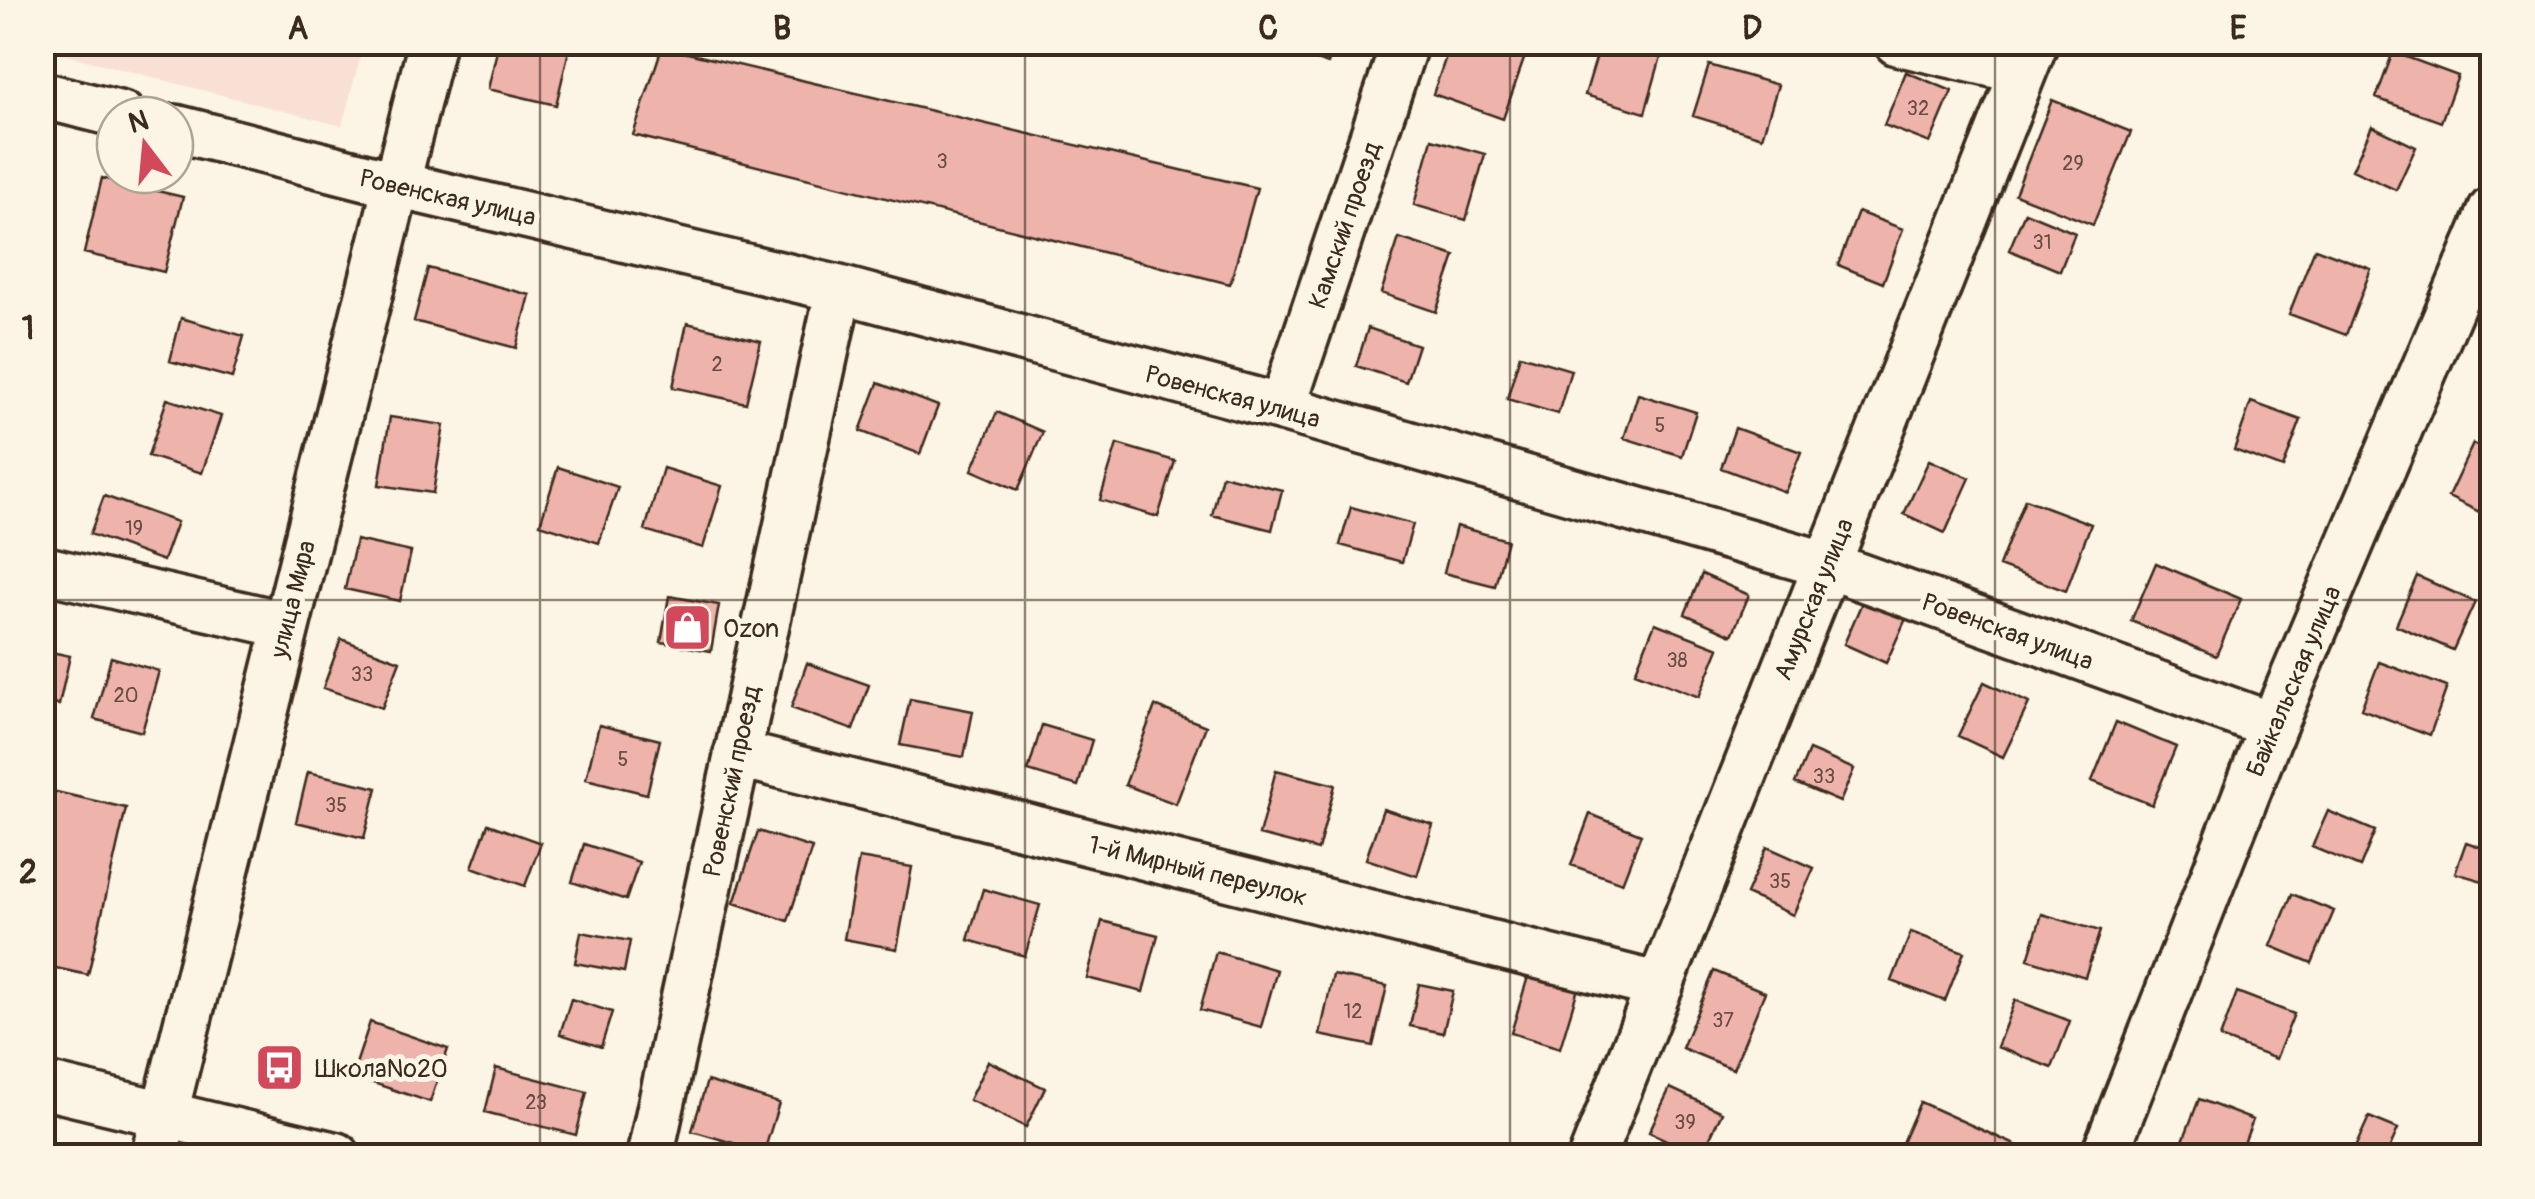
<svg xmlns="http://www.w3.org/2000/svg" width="2535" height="1199" font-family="Pangolin,sans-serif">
<rect width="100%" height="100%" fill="#fcf5e5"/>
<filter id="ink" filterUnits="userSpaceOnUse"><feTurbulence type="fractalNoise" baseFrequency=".01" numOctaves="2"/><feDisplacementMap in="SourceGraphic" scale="20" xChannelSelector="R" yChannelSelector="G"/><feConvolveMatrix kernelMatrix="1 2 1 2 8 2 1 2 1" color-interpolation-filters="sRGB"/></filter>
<g filter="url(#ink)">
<!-- built -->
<path fill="#f8e1d4" d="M42 43 43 42 364 43 342 126 43 49Z"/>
<!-- building -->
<path fill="#eeb3ab" stroke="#3b2a1e" stroke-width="2.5" d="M499 42H571L556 105 488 89Z
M1294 42H1335L1328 64 1291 52Z
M1451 42H1530L1503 119 1433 94Z
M1601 42H1626L1662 53 1645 113 1585 95Z
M662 47 1257 188 1230 284 633 135Z
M2393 52 2458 76 2441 122 2376 98Z
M1709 65 1778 85 1762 137 1693 116Z
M1906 72 1952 91 1930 143 1884 125Z
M2052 100 2131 132 2093 225 2015 194Z
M2372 126 2416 147 2396 190 2352 170Z
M1432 139 1485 154 1466 220 1414 205Z
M102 178 183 197 164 272 84 253Z
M1858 212 1903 229 1883 283 1838 265Z
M2025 212 2075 233 2060 271 2009 250Z
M1399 238 1455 256 1436 312 1381 293Z
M2315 248 2371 269 2346 335 2289 314Z
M428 268 530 295 516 348 414 321Z
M181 318 244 336 232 378 170 361Z
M687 323 761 341 746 403 673 387Z
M1368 328 1418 345 1406 382 1356 366Z
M1520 355 1571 370 1558 414 1507 399Z
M878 383 938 406 920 454 860 431Z
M1638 394 1696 412 1682 456 1624 438Z
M167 399 221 416 202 473 148 456Z
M2251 402 2301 420 2283 468 2234 450Z
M997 412 1043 432 1018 490 972 470Z
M390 417 444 425 433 493 379 485Z
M1735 428 1801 452 1785 492 1721 468Z
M1117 444 1175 461 1158 517 1100 500Z
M2473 444 2492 453V518L2448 497Z
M1929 460 1970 478 1945 533 1904 514Z
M558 467 618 487 599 543 540 524Z
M663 468 722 486 703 548 645 530Z
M1222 475 1282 490 1272 530 1212 515Z
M104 496 177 522 163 561 90 534Z
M2025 499 2091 524 2066 591 1999 566Z
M1351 507 1413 524 1402 562 1340 545Z
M1456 526 1507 540 1495 586 1444 573Z
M356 540 411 552 400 601 345 589Z
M2156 563 2241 599 2216 656 2131 621Z
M1702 574 1749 595 1732 635 1685 614Z
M2417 576 2475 602 2453 650 2396 625Z
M1870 584 1913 603 1886 663 1844 644Z
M669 596 719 605 711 651 661 642Z
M1655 623 1719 648 1699 697 1635 672Z
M341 639 400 661 382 708 323 688Z
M42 650 70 656 59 705 42 701Z
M111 657 159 671 142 732 94 719Z
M2379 662 2447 687 2430 735 2361 709Z
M807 663 869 685 853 730 791 708Z
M1984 682 2029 703 2003 757 1958 736Z
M910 699 973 711 964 757 900 745Z
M1155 706 1206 726 1176 804 1125 785Z
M2116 722 2176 747 2152 805 2092 781Z
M599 725 660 740 647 794 586 779Z
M1042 725 1092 740 1078 786 1028 771Z
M1809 750 1854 769 1840 802 1795 783Z
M1276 770 1335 785 1318 850 1259 835Z
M308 772 377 788 364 838 296 822Z
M52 791 126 808 88 975 42 965V833Z
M1383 809 1433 825 1417 876 1366 859Z
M2328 811 2375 831 2360 867 2312 847Z
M1590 814 1641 834 1622 883 1571 865Z
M488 824 541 843 525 886 472 867Z
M758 831 812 848 788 921 734 903Z
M2466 842 2492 851V863L2486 882 2455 873Z
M584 844 639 862 626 900 572 882Z
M1767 847 1814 868 1793 915 1746 894Z
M859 858 912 867 897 949 844 939Z
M983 889 1040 905 1025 956 968 940Z
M2292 894 2334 911 2312 963 2271 946Z
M2042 914 2100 931 2085 977 2028 959Z
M1102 921 1158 935 1143 992 1087 978Z
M581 932 630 941 624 972 575 963Z
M1911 932 1964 952 1945 1001 1892 981Z
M1216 952 1277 970 1261 1027 1200 1010Z
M1530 970 1579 985 1560 1048 1511 1033Z
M1714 971 1765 992 1733 1069 1682 1048Z
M1333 975 1387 986 1373 1046 1320 1035Z
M1419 984 1453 991 1443 1033 1410 1026Z
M2237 992 2294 1014 2276 1059 2220 1038Z
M571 999 612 1012 601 1047 560 1034Z
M2015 1000 2070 1021 2052 1068 1997 1047Z
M370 1022 448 1049 430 1102 352 1076Z
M988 1061 1045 1088 1026 1127 969 1100Z
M496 1068 587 1092 576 1135 485 1112Z
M707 1081 779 1103 764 1152 692 1131Z
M1670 1088 1722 1112 1701 1156 1649 1132Z
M2199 1099 2253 1120 2239 1156H2210L2181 1146Z
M1920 1102 2024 1149 2021 1156H1927L1901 1145Z
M2369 1117 2398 1129 2386 1156 2352 1154Z"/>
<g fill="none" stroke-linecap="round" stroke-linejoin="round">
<defs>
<path id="minor" d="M1897 42 2023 71
M42 95 122 115
M175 128 398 185 839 289 1282 408 1827 565 2273 726
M1282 408 1405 42
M42 569 286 625
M737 754 1660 986
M42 1085 337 1156
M154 1156 432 42
M650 1156 839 289
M1592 1156 2035 42
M2104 1156 2273 726 2492 210"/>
</defs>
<!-- minor casing -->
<use href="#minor" stroke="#3b2a1e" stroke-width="52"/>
<!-- minor -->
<use href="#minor" stroke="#fcf5e5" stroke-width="45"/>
</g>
</g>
<!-- grid -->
<path fill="none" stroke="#3b2a1e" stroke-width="2.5" stroke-opacity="0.55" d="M540 42V1156M1025 42V1156M1510 42V1156M1995 42V1156M42 600H2492"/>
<!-- icons -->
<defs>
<symbol id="shop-square" viewBox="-11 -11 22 22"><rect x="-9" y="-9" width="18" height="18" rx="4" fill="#d1495b" stroke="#fcf5e5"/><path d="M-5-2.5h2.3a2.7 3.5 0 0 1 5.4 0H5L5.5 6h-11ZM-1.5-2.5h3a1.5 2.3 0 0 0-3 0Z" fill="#fff"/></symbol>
<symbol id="bus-square" viewBox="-11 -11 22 22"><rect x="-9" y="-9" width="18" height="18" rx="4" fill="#d1495b" stroke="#fcf5e5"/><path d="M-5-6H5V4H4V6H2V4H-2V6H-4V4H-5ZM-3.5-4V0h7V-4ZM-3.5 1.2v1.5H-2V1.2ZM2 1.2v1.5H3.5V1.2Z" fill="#fff"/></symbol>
</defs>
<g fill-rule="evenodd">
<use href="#shop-square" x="660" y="600" width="55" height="55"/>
<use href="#bus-square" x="252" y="1040" width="55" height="55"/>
</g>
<g text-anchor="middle" stroke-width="10" stroke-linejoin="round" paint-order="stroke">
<!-- number labels -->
<g font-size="20" fill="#684c41">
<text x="1918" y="115">32</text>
<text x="942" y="168">3</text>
<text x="2073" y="170">29</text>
<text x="2042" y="249">31</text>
<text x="717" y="371">2</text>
<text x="1660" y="432">5</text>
<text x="134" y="535">19</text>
<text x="1677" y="667">38</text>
<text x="362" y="681">33</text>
<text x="126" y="702">20</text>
<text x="623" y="766">5</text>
<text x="1824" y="783">33</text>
<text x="336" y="812">35</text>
<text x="1780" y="888">35</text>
<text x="1353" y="1018">12</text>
<text x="1723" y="1027">37</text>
<text x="536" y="1109">23</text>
<text x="1685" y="1129">39</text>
</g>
<!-- street labels -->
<g font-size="25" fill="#3b2a1e" stroke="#fcf5e5">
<text transform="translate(448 197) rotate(13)" y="9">Ровенская улица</text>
<text transform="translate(1344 225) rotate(-71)" y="9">Камский проезд</text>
<text transform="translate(1233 396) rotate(15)" y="9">Ровенская улица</text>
<text transform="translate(292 599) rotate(-76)" y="9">улица Мира</text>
<text transform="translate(1813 599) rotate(-68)" y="9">Амурская улица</text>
<text transform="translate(2008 631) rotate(20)" y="9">Ровенская улица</text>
<text transform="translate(2293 681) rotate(-67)" y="9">Байкальская улица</text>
<text transform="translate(731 781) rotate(-78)" y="9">Ровенский проезд</text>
<text transform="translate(1198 870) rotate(14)" y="9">1-й Мирный переулок</text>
</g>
<!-- poi labels -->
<g font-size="25" fill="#3b2a1e" stroke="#fcf5e5" text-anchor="start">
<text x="723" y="637">Ozon</text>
<text x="315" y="1077">Школа№20</text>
</g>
</g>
<!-- margin -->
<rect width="2535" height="1199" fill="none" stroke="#fcf5e5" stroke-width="110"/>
<!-- north arrow -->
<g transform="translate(145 145) rotate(344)"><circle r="48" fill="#fcf5e5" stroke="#afa495" stroke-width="2.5"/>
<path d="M0-8L18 38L0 25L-18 38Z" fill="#d1495b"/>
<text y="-15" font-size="28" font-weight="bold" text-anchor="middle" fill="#3b2a1e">N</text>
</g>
<rect x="55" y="55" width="2425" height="1089" fill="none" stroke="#3b2a1e" stroke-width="4"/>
<g font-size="32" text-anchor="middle" font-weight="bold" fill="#3b2a1e">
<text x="298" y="39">A</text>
<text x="782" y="39">B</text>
<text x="1268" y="39">C</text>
<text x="1752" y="39">D</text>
<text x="2238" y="39">E</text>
<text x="28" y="339">1</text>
<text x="28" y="883">2</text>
</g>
</svg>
